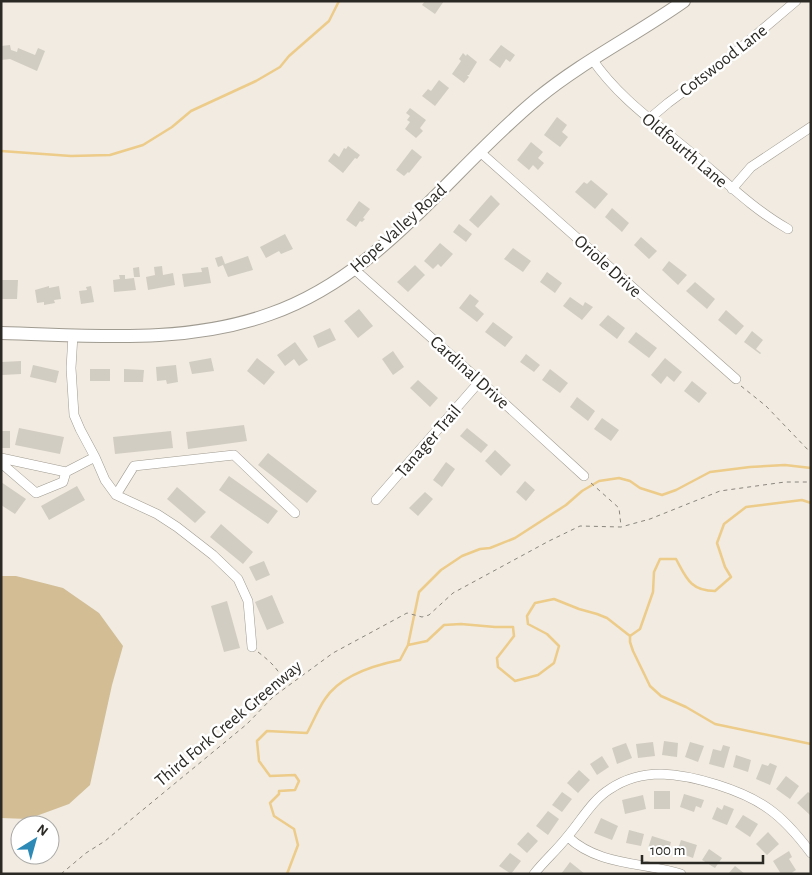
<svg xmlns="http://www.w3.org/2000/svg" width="812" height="875" font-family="'Alegreya Sans',sans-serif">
<rect width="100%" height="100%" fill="#f1ebe1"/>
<!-- green -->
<path fill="#d2bd95" d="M1 576H16L63 588 99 613 123 646 112 685 90 785 69 804 28 819 1 818Z"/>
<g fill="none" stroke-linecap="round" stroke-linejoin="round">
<!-- stream -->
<path stroke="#edcb89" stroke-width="2.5" d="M1 151 71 156 110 155 143 145 172 127 191 111 256 81 280 67 289 56 329 21 339 1
M630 636 640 629 653 592 654 572 660 559H676C686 577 690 591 715 591L731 577 725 567 717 543 724 524 746 507 802 500 811 503
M630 636V642L633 651 650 686 661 696 686 707 715 724 811 744
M408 645 419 592 441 570 462 556 480 549 490 548 515 538 566 505 582 491 599 481 619 478 630 481 640 488 662 495 676 490 710 472 750 467 785 465 811 468
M287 874 298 845 294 829 274 816 270 803 279 794V791L295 790 299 781 295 775 270 776 259 761 257 741 267 731 307 733C313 722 318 709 325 699 340 676 375 665 400 660L408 645 427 641 444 625 461 624 495 627H513L514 636 497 658 498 667 515 681 538 675 554 663 559 646 547 634 528 624 527 616 535 603 554 599 579 609 597 614 607 618 630 636"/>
</g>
<!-- building -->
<path fill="#d2cdc2" d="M425 1H444L435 14 422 5Z
M10 45 11 50 17 52 18 48 35 55 38 48 45 51 37 71 10 59 1 60V46Z
M501 45 515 55 510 62 506 59 500 68 489 60Z
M463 53 466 56 467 54 477 62 469 75H467L469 77 464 83 452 74 461 61 459 59Z
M439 80 449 88 435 106 422 96 428 89 431 91Z
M410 108 426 120 420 128 423 131 416 138 405 129 410 122 407 120 410 116 406 113Z
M557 117 567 125 562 132 568 137 560 147 544 135Z
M531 142 543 152 538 158 544 163 538 170 533 165 529 170 517 160Z
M348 146 360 155 357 159 355 158 343 173 328 161 334 153 339 157 344 148 346 149Z
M412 149 422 157 409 173 408 172 404 176 396 170Z
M591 180 608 194 595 209 575 192 584 182 587 184Z
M491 195 500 204 478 228 469 220Z
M359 201 370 209 363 218 365 219 362 222 360 221 356 227 346 220Z
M612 208 629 223 622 232 605 217Z
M459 224 472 234 466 242 453 232Z
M285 234 293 249 281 254 279 251 266 258 260 247Z
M641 237 657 251 649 259 634 245Z
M440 243 453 254 441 267 438 264 433 269 424 261Z
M513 248 531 261 523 272 504 259Z
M222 256 225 264 248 256 253 270 228 277 223 265 218 267 215 258Z
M669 261 687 275 678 285 662 270Z
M415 265 425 275 408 292 397 282Z
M162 266 163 275 173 273 175 285 148 290 146 277 155 275 154 267Z
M139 267 140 277H134L133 268Z
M208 267 211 283 184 287 182 274 202 272 201 268Z
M547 272 562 283 555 293 540 282Z
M119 275H125V279L134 278 136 290 114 292 113 280 120 279Z
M1 280H18L17 299H1Z
M695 282 715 299 707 309 686 291Z
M49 286V288L59 286 61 299 54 300 55 303 44 305V302L37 303 35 290Z
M91 286 94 302 81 304 79 291 87 290 86 287Z
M470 294 479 301 475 306 484 314 477 322 459 308Z
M570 297 583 306 585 302 593 307 582 320 563 306Z
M359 309 373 326 358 338 344 321Z
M726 310 744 326 736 335 718 320Z
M608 315 625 328 617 339 599 325Z
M493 322 513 337 505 347 485 332Z
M330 328 336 340 318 348 313 336Z
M752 331 763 340 756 349 761 353 760 354 744 342Z
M636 332 657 348 649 358 628 342Z
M295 342 308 360 299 366 294 359 285 366 277 355Z
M393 351 404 367 393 375 382 359Z
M526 354 540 365 534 372 520 362Z
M211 358 214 371 192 374 189 362Z
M257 358 275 372 264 385 247 371Z
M665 358 682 372 674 382 667 376 661 384 651 375Z
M21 361V374L2 375V362Z
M33 365 59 371 56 383 30 377Z
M176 365 178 382 167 384 166 380 157 381 156 367Z
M90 369H110V381H90Z
M124 369 144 370 143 382H124Z
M550 369 568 383 560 393 542 380Z
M418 380 438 398 430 407 410 388Z
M692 381 707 393 699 403 684 391Z
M577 397 595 411 588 421 570 407Z
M602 418 619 430 611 441 594 429Z
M244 425 247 441 188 449 186 432Z
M19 428 64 437 60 454 15 445Z
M467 428 488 445 481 453 460 436Z
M1 431H10V448H1Z
M171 431 173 448 115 454 113 437Z
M495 450 511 465 501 476 485 461Z
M268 453 317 491 307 503 258 465Z
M446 462 455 469 442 487 433 480Z
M229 476 278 511 268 524 219 490Z
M525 481 535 490 526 501 516 492Z
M1 482 26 499 15 514 1 505Z
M77 486 85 500 49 520 41 506Z
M177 487 206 512 195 523 167 499Z
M425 492 433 499 418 516 409 508Z
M221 524 253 552 243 564 210 537Z
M264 561 270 575 256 581 249 567Z
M272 595 284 623 267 630 255 602Z
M227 601 240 648 224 652 211 606Z
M664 741 678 743 677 757 662 755Z
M653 742 655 756 638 758 636 744Z
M690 742 704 746 698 762 685 757Z
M626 743 632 758 617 764 612 748Z
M723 745 730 747 724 768 709 764 713 749 721 751Z
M736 755 751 760 748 772 733 767Z
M602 756 609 767 597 775 590 764Z
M770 763 777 766 770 785 756 779 762 764 768 766Z
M579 770 590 780 578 793 567 783Z
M786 776 799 786 790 799 776 789Z
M654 791H670V809H654Z
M562 792 572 799 562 812 552 805Z
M808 792 811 794 810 815 797 803Z
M684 794 704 800 701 808 696 806 694 812 680 807Z
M643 795 646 809 625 814 622 800Z
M724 805 734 809 727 825 712 819 717 807 722 810Z
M548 811 559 819 548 835 536 826Z
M743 815 758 824 750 837 735 827Z
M601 818 618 826 612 840 594 833Z
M629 830 644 834 641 846 626 843Z
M528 832 538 841 527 853 517 844Z
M768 832 779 844 767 855 756 844Z
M652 836 671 842 668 854 648 848Z
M681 840 697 845 693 858 677 852Z
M709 849 722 858 715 868 702 860Z
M789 851 792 857 789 859 796 870 790 874H781L773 861Z
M510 853 521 861 511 874 499 866Z
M570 862 585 874H561Z
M735 866 745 874H728Z"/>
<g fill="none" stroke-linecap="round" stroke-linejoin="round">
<defs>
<path id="street" d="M592 59C618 97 654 122 689 151 722 178 751 208 788 229
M649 119 668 103 730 57 796 1
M480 152 736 379
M732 189 751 167 811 127
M354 269 480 381 584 476
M73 335 71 368 74 415 80 429 95 457 105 480 116 495 157 514 177 527 213 555 238 579 248 601 252 647
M1 458 66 472 95 457
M1 463 36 493 63 482 66 472
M116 495 134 466 234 455 295 513
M376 500 480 381
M568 837C599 866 643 862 681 874
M534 874C544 861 557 850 567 837 581 821 592 800 610 789 625 779 643 774 661 774 693 775 743 790 769 809 786 821 799 837 811 853"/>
<path id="secondary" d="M1 333C91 335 184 345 270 314 382 275 449 171 538 98 583 61 636 35 684 1"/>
</defs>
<!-- street casing -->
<use href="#street" stroke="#a09b91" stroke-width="10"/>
<!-- secondary casing -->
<use href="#secondary" stroke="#a09b91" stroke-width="14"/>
<!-- path -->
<path stroke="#8a867e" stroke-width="1" stroke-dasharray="4 4" stroke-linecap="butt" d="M741 386 766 406 811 453
M591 483 619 508 621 526
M258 652C271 662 280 670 286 687
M61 874 86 853 105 841 247 724 273 697 333 653 407 613 422 617 429 615 453 593 549 541 580 526 621 527 650 519 720 491 785 482H811"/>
<!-- street -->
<use href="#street" stroke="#fff" stroke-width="9"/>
<!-- secondary -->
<use href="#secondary" stroke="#fff" stroke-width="12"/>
</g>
<g text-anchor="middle" stroke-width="5" stroke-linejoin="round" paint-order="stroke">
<!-- street labels -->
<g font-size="18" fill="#2b2924" stroke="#fff">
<text transform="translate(723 60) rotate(-38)" y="6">Cotswood Lane</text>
<text transform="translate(685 150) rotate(40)" y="6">Oldfourth Lane</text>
<text transform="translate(398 228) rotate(-42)" y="6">Hope Valley Road</text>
<text transform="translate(608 266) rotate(42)" y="6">Oriole Drive</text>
<text transform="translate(470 372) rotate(42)" y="6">Cardinal Drive</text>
<text transform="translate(428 441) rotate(-49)" y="6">Tanager Trail</text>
<text transform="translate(228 723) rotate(-40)" y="6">Third Fork Creek Greenway</text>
</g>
</g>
<!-- border -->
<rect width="812" height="875" fill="none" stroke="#2b2924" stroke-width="5"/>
<!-- north arrow -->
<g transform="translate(35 840) rotate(37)"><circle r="24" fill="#ffffff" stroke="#aaa9a7"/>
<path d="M0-4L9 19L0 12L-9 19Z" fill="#2d8ab6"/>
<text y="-8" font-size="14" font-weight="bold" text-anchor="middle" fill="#2b2924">N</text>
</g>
<!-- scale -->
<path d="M642 855v8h121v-8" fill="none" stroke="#2b2924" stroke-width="2.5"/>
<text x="650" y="855" font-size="15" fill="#2b2924" stroke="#ffffff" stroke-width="4" paint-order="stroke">100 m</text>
</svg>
